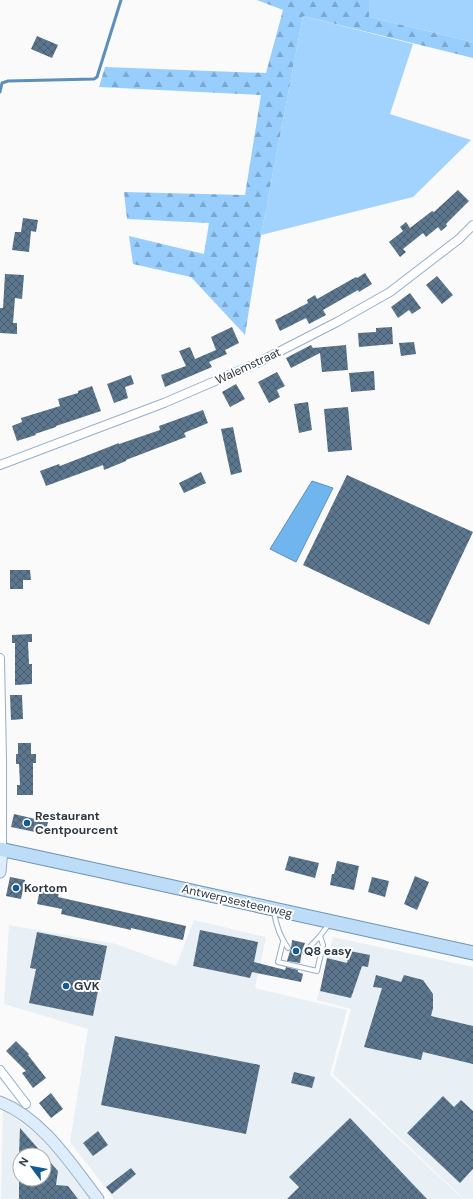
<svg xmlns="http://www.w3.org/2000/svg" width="473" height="1199" font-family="'DM Sans',sans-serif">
<defs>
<pattern id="forest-firs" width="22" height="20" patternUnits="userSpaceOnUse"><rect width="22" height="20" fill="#97cefd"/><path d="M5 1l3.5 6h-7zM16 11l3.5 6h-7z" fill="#7ca8ce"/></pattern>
<pattern id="building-cross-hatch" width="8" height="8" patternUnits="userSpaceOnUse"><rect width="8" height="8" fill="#5c768d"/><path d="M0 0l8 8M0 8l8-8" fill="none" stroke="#485d6f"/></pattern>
</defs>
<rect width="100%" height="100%" fill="#fafafa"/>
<!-- built -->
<path fill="#e8eff5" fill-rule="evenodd" d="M194 920 266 937 255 988 347 1010 330 1075 463 1199H114L70 1142 88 1029 4 1004 9 925 116 944 176 966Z
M333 937 473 967V1199H464L333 1074 351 1009 317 1000Z
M3 1109 55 1148 92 1199H1ZM20 1155H44V1179H20Z"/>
<!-- green -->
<path fill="#a1d3fe" d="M369 0H473V42L369 17Z
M303 16 413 44 390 114 471 140 413 197 261 235Z"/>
<!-- forest -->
<path fill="url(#forest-firs)" d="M257 0H369V17L473 42V58L303 16 261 235 245 335 191 277 133 264 129 236 204 254 209 223 127 219 124 192 245 195 261 95 99 87 105 67 266 73 283 10Z"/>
<!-- water -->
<path fill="#70b5ee" stroke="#5c90bb" d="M312 481 333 488 296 562 270 549Z"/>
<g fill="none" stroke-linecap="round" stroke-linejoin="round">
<!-- stream -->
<path stroke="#5c90bb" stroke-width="3" d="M0 92 2 83 8 81 94 79 97 77 121 0"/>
</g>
<!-- building -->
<path fill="url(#building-cross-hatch)" d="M37 36 58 45 52 58 31 49Z
M458 190 469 201 446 224 447 226 441 231 438 227 426 237 423 233 403 249 406 252 400 257 389 242 403 231 400 227 406 222 410 228 432 211 434 212Z
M23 218 38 220 36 232 31 231 29 252 12 250 15 232H21Z
M365 273 372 284 359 292 358 290 323 310 326 315 309 324 306 318 280 331 275 320 308 303 307 300 315 295 317 299 356 277 357 278Z
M5 274 24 275 22 299 15 298 13 323H17V334L0 333V308H3Z
M437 276 453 295 442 304 426 285Z
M410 293 421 308 412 314 409 310 398 318 391 307Z
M232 327 239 343 225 350 227 354 209 362 212 367 165 387 161 375 186 366 179 351 190 347 195 359 216 350 211 337Z
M392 327 393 344 359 347 358 333 376 332V328Z
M414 342 416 354 401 356 399 343Z
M311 345 313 348 346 345 348 370 322 372 320 353 291 368 286 358Z
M374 371 375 390 351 392 349 373Z
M277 372 285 386 277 390 280 397 269 403 258 382Z
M131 375 134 384 125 387 128 398 114 403 107 384Z
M236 384 245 399 230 407 222 392Z
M92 386 101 411 56 426V427L35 434 36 435 17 441 12 426 22 422 21 418 60 406 58 399 78 393V391Z
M308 402 312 430 299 433 294 404Z
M348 407 352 450 328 452 324 409Z
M203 410 208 423 184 433 186 437 126 460V461L104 470 103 465 46 486 40 471 59 464 60 466 119 443V444L160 430 159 426Z
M233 427 242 472 231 475 221 429Z
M201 472 206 483 184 493 179 483Z
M347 475 473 532 429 625 303 565Z
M10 570H30L31 580H23V589H10Z
M32 634V642H28L29 664H32V684L15 685V643H12V635Z
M10 695H22L23 719 11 720Z
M18 743H31V754H36V763H33V795H17V785H20L19 764H16V754H18Z
M14 814 48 822 45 834 11 827Z
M289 856 319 863 315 878 285 870Z
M337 861 359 866 354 890 330 885 332 874H334Z
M415 876 429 882 417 910 404 904Z
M10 877 25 880 21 899 6 896Z
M372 877 389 881 385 897 368 892Z
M41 884 60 887 58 897 186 926 183 940 131 928V930L61 914 62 909 37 904Z
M200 930 258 942 254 962 285 970 286 967 298 970V972L303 974 301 982 252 972 250 978 193 966Z
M37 932 107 946 93 1016 29 1003 36 969 30 968Z
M292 940 305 943 302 951 300 963 287 961 290 951 291 949Z
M350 951 370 955 368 967 362 966 351 998 320 991 327 958 347 963Z
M376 975 401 982 404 975 423 980 433 994V1008L431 1016 473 1026V1064L423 1052 421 1060 364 1047 382 988 373 987Z
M115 1036 260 1065 246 1134 101 1105Z
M16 1041 29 1054 28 1055 46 1078 33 1088 22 1073 26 1071 6 1051Z
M294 1072 315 1077 312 1088 291 1083Z
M51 1093 63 1109 51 1118 39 1103Z
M443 1096 454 1107 461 1100 473 1111V1169L460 1183 407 1133Z
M350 1118 427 1199H287L299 1187 289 1177Z
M20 1128 58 1171 56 1185 68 1186 78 1199H19V1179H44V1155H19Z
M98 1131 108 1145 93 1156 83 1143Z
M131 1168 136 1174 112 1194 106 1187Z"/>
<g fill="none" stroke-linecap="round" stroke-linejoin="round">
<defs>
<path id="lane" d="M274 912C276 925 280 937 288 948
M283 942 278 962 317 971 323 945 320 936
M305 952 320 936 329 924"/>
<path id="street" d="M0 465 164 403 257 363 337 322 390 292 459 239 473 225
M0 658 2 760V850
M0 1070 26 1104"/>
<path id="secondary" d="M0 872 2 850
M0 1102C43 1119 71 1164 98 1199"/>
<path id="primary" d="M0 849 101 871 473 953"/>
</defs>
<!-- lane casing -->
<use href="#lane" stroke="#94afc8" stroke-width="6"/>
<!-- street casing -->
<use href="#street" stroke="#94afc8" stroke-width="10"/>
<!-- secondary casing -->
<use href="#secondary" stroke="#94afc8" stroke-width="13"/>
<!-- primary casing -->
<use href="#primary" stroke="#6d93b4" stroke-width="15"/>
<!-- lane -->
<use href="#lane" stroke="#fff" stroke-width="4"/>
<!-- street -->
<use href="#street" stroke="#fff" stroke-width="8"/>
<!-- secondary -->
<use href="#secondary" stroke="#ddedfb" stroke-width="11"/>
<!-- primary -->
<use href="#primary" stroke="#bcdcf7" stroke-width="13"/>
</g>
<!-- markers -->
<g fill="#105b8f" stroke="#fff" stroke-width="1.5">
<circle cx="27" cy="823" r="4"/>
<circle cx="16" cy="888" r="4"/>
<circle cx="296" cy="951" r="4"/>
<circle cx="66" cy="986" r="4"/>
</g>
<g text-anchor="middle" stroke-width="4" stroke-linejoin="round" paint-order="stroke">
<!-- street labels -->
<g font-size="12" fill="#2e3943" stroke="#fff">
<text transform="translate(248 366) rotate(-25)" y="4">Walemstraat</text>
<text transform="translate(237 901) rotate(13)" y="4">Antwerpsesteenweg</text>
</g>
<!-- poi labels -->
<g font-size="12" font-weight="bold" fill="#2e3943" stroke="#fff" text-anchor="start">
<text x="35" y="820">Restaurant<tspan x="35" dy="14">Centpourcent</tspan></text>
<text x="24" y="892">Kortom</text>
<text x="304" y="955">Q8 easy</text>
<text x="74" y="990">GVK</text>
</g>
</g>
<!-- north arrow -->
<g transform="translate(32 1167) rotate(302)"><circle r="19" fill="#ffffff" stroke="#abb0b4"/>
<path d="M0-3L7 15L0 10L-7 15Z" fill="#105b8f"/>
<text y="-6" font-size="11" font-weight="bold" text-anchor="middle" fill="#2e3943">N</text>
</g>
</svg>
